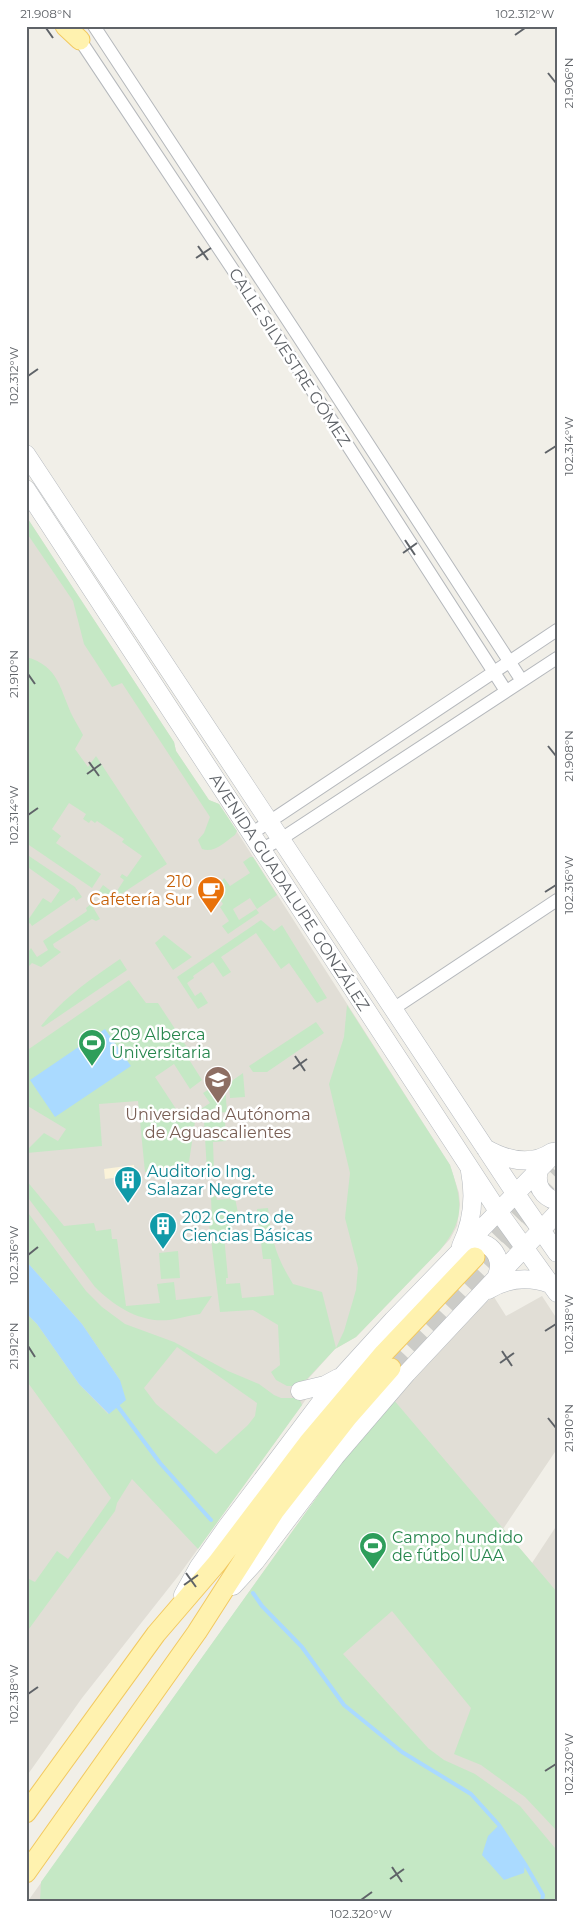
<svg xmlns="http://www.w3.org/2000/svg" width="583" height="1927" font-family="Montserrat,sans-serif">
<rect width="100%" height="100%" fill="#f1efe8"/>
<!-- education -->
<path fill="#e1ded6" d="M26 516 174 742 176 751 209 800 219 804 234 827 450 1165 459 1193 460 1204 457 1226 450 1239 440 1250 356 1337 335 1349 308 1379V1396L302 1405 179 1575 82 1698 26 1777Z
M542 1296 557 1319V1449L503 1529 532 1563 557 1525V1901H28L337 1469 353 1440 483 1304 494 1297 506 1316Z"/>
<!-- green -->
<path fill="#c5e8c5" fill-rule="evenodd" d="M26 516 174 742 176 751 209 800 219 804 237 831 235 835C226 841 214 854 202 849L198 840 204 833 210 817 122 683 112 687 84 644 73 601 26 532Z
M26 657C60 666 60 691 73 717 76 723 80 729 83 735L75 749 88 767 96 756 167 864 112 900 99 891 103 885 115 894 124 880 120 877 122 874 127 877 142 856 122 842 124 839 97 821 95 823 91 820 89 823 83 819 86 814 69 803 52 829 61 836 56 843 101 874 92 888 26 843Z
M26 854 75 887 82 897 76 901 74 897 32 926 30 923 26 926V923L43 898 51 903 60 890 29 868 26 871Z
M250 857H253L277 895 257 909 250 898 233 909 239 920 256 909 259 913 228 934 222 926 229 921 220 907 223 904 214 891 224 878 230 886 250 873 243 862Z
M91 904 100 919 96 921 92 919 53 944 54 947 61 952 41 967 32 963 26 969V950L29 951 31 948 37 957 48 950 43 941 87 911 86 908Z
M261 920 274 931 282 925 327 998 317 1003 289 963 281 969 256 933 221 957 231 972 223 977 213 962 193 976 194 978 187 983 195 996 201 992 208 1003 198 1009 177 977Z
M164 935 192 957 173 970 155 943Z
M120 959 127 970 43 1027 41 1026C63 998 91 979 120 959Z
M129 980 146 1003H158L187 1047 183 1050 202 1080 190 1089 174 1064 155 1077 178 1112 186 1107 192 1115 210 1103 203 1093 219 1083 225 1086 227 1112 196 1115 189 1162 168 1170 145 1172 138 1101 99 1104 102 1146 27 1153 26 1151 44 1133 58 1141 66 1129 26 1105V1051Z
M347 1005 450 1165C462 1201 466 1219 440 1250L356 1337 335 1349 307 1379 294 1386H287L276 1380 271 1372 280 1365 278 1325 253 1310 220 1312 209 1223H212L211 1197 216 1196 217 1200 235 1198 238 1213 230 1214 233 1235 224 1236 228 1278H226V1284L240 1283 242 1298 274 1295 271 1259H263L257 1209 268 1208C271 1238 276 1257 293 1284L322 1292 336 1348 344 1331 356 1290 358 1268 345 1218 350 1173 329 1084 344 1037Z
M316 1022 324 1033 267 1072H253L249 1066Z
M243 1073 245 1097 230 1098 229 1083Z
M225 1119 226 1141 213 1142 214 1171H207L204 1121Z
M26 1180 64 1226 94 1223 96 1231 111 1229 112 1239H117L126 1306 160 1303 157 1284 174 1282 176 1300 212 1296 200 1314C190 1315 179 1319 169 1320 140 1323 114 1306 95 1287L26 1195Z
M26 1210 86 1291 102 1307 125 1324 174 1342 228 1371 259 1384 274 1395 281 1398H299L302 1405 198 1549 132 1479 117 1503 115 1511 26 1633V1583L29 1579 35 1582 57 1551 68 1559 111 1498 26 1380V1313L37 1324 79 1384 108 1414 120 1380 82 1324 26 1261ZM177 1347 257 1403 255 1416 248 1425 216 1454 156 1404 144 1388Z
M178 1251 180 1278 161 1279 159 1253Z
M393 1399 557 1592V1831L525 1797 481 1765 454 1754 471 1708 392 1611 343 1654 428 1748 444 1760 475 1774 520 1806 555 1848 557 1852V1901H40L41 1882 337 1469 353 1440Z"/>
<!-- sand -->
<path fill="#fbf3d9" d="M134 1165 135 1175 105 1179 104 1169Z"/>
<!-- water -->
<path fill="#aadaff" d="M105 1029 131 1066 55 1117 30 1080Z
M26 1261 82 1324 120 1380 126 1400 109 1414 79 1384 37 1324 26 1313Z
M499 1825 525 1864 524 1873 504 1880 482 1855 488 1836Z"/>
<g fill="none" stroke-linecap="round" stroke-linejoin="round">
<!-- stream -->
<path stroke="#aadaff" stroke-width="4" d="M116 1404 160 1463 211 1520
M253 1593 262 1606 302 1647 344 1705 402 1752 471 1794 499 1825 525 1864 543 1895 542 1901"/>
<!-- primary-tunnel -->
<path stroke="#ccccc8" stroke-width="19" stroke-dasharray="19 9" stroke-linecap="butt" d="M476 1256 557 1172
M391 1368 557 1193"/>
<defs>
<path id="street" d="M94 26 298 336 522 681
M76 34 283 345 506 691
M251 834 557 630
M262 849 281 839 557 658
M393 1009 557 900"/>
<path id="secondary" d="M26 454 509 1184 557 1253
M26 489 498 1211 557 1293
M485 1148C506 1160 530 1167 552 1152
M539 1170C535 1185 542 1197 557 1201
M465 1245C487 1235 506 1256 496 1278
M461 1246C472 1223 475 1197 470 1171
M488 1290C508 1278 528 1276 550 1284
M300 1391 325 1385 338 1378
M233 1586 255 1562 335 1457 407 1373 557 1213
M183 1595 198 1568 226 1528 333 1386 393 1320 557 1151"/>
<path id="primary" d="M65 26 80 40
M26 1813 156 1634 217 1563 308 1443 384 1353 475 1257
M26 1873 197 1632 274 1512 348 1417 391 1368"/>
</defs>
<!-- street casing -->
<use href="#street" stroke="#b5b8bc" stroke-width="14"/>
<!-- secondary casing -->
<use href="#secondary" stroke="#b6babf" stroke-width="19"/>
<!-- primary casing -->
<use href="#primary" stroke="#f2c960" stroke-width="21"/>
<!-- street -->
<use href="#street" stroke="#fff" stroke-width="12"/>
<!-- secondary -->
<use href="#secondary" stroke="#fff" stroke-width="18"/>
<!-- primary -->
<use href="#primary" stroke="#fff2af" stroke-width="19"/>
</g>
<!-- ticks -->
<path fill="none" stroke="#5f6368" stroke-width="2" d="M46 28 53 38M515 35 525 28M548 73 556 83M198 246 208 260M196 258 211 248M28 376 38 369M545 453 556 446M405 540 415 555M403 553 417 543M28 674 35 684M548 746 556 756M89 762 99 776M87 774 101 764M28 815 38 808M545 892 556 885M295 1056 305 1071M293 1069 307 1059M28 1255 38 1247M545 1331 556 1324M28 1346 35 1357M502 1351 512 1366M500 1363 514 1353M548 1418 556 1428M186 1573 196 1587M184 1585 198 1575M28 1694 38 1687M545 1771 556 1764M392 1867 402 1882M390 1879 404 1869M361 1900 372 1892"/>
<!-- icons -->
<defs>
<symbol id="cafe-pin" viewBox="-11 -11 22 30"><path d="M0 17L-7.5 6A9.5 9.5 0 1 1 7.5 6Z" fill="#e8710a" stroke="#fff"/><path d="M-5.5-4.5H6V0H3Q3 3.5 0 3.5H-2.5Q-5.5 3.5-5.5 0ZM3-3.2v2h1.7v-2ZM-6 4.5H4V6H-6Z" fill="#fff"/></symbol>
<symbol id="stadium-pin" viewBox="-11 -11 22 30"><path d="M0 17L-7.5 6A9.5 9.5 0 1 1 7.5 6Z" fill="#2e9e5b" stroke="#fff"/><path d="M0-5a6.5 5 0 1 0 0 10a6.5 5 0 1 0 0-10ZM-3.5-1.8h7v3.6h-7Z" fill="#fff"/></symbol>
<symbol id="university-pin" viewBox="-11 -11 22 30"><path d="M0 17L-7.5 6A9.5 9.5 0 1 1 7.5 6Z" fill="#8d6e63" stroke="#fff"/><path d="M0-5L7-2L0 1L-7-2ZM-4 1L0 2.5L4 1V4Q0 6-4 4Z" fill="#fff"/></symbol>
<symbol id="building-pin" viewBox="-11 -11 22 30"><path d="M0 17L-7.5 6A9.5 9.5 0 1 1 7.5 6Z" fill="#0f9aa8" stroke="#fff"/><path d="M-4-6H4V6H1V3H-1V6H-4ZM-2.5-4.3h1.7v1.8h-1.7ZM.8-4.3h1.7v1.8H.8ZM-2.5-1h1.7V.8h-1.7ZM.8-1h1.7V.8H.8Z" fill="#fff"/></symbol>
</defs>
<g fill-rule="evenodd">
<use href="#cafe-pin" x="195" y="874" width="32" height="43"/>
<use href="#stadium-pin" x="76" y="1027" width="32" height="43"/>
<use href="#university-pin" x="202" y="1064" width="32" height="43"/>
<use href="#building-pin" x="112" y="1164" width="32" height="43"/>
<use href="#building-pin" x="147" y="1210" width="32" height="43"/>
<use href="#stadium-pin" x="357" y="1530" width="32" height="43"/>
</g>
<g text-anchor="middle" stroke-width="5" stroke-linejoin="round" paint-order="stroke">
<!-- street labels -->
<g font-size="16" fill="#5f6368" stroke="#fff">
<text transform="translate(290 357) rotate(57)" y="6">CALLE SILVESTRE GÓMEZ</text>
<text transform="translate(290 892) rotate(57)" y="6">AVENIDA GUADALUPE GONZÁLEZ</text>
</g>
<!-- food labels -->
<g font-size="16" fill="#c56008" stroke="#fff" text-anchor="end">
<text x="192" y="887">210<tspan x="192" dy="18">Cafetería Sur</tspan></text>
</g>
<!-- leisure labels -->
<g font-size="16" fill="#27864d" stroke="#fff" text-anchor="start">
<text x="111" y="1040">209 Alberca<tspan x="111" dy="18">Universitaria</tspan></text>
<text x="392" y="1543">Campo hundido<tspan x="392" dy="18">de fútbol UAA</tspan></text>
</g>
<!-- education labels -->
<g font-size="16" fill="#785e54" stroke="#fff">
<text x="218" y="1120">Universidad Autónoma<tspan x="218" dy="18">de Aguascalientes</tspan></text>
</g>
<!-- culture labels -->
<g font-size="16" fill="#0d838f" stroke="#fff" text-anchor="start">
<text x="147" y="1177">Auditorio Ing.<tspan x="147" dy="18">Salazar Negrete</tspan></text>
<text x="182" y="1223">202 Centro de<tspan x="182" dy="18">Ciencias Básicas</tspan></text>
</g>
</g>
<!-- border -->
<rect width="583" height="1927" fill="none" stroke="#ffffff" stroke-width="55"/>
<rect x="28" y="28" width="528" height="1872" fill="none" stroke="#5f6368" stroke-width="2"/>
<g font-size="12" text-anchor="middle" fill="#5f6368">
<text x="46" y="18">21.908°N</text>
<text x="525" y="18">102.312°W</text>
<text transform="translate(569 83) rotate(-90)" y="4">21.906°N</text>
<text transform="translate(14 376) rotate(-90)" y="4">102.312°W</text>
<text transform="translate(569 446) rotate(-90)" y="4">102.314°W</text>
<text transform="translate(14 674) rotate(-90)" y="4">21.910°N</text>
<text transform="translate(569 756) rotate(-90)" y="4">21.908°N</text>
<text transform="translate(14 815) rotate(-90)" y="4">102.314°W</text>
<text transform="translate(569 885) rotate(-90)" y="4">102.316°W</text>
<text transform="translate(14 1255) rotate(-90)" y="4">102.316°W</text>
<text transform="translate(569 1324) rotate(-90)" y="4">102.318°W</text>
<text transform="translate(14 1346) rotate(-90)" y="4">21.912°N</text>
<text transform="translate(569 1428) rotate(-90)" y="4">21.910°N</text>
<text transform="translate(14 1694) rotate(-90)" y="4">102.318°W</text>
<text transform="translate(569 1764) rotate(-90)" y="4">102.320°W</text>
<text x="361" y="1918">102.320°W</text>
</g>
</svg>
